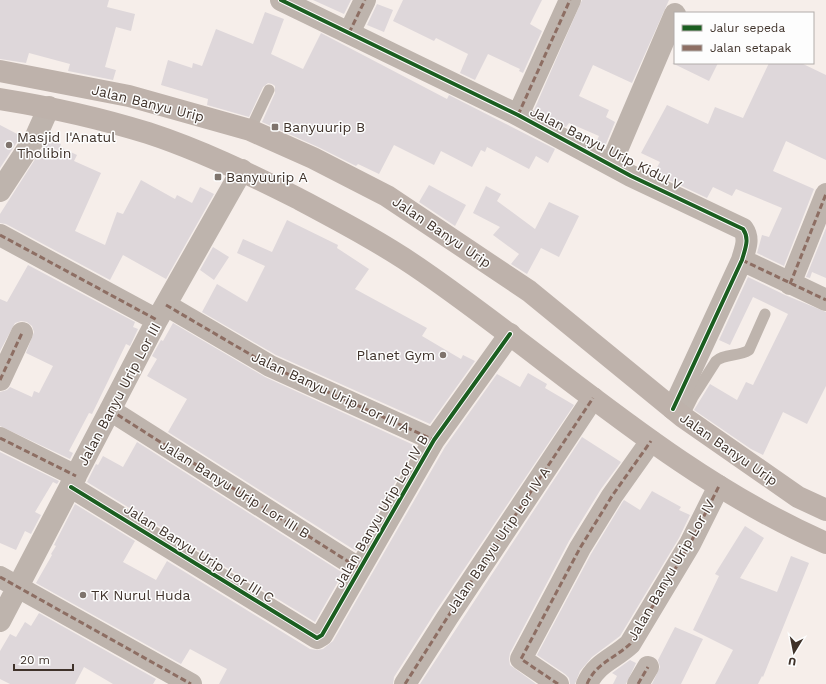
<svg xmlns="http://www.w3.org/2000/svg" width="826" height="684" font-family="'Work Sans',sans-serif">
<rect width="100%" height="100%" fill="#f6eeea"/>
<!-- building -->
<path fill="#ded7da" d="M0 0H109L107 7 135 14 131 31 116 27 105 67 116 70 113 80 68 71 70 64 29 53 26 63 0 59Z
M313 0H351L344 14Z
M403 0H542L530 24 542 31 523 73 519 71 520 69 488 54 475 80 460 73 468 54 436 38 434 41 393 21Z
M582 0H669L632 83 593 65 579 96 609 110 606 117 615 122 605 146 596 142 599 136 569 123 566 127 534 110Z
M377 4 393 10 384 32 367 25Z
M265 12 284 19 271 54 303 69 321 33 447 99 449 95 555 149 548 163 536 156 529 169 487 147 485 152 481 150 472 167 441 151 434 165 394 145 379 174 358 164 356 166 318 147 262 122 275 93V86L272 84 268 83 263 87 249 117 207 105 208 99 161 85 168 60 192 68 193 63 202 66 216 29 253 44Z
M672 63H718L709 81Z
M769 63H801L826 75V160L786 141 773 171 814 189 784 266 757 253 762 235 769 237 782 208 736 189 732 196 713 187 707 198 654 173 660 162 641 153 667 105 708 124 715 107 743 118Z
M0 125 21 136 0 168Z
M48 139 61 144 60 147 77 155 74 161 101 173 75 231 105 245 117 212 123 214 141 180 175 199 177 195 192 203 200 187 214 194 166 279 123 255 110 280 6 224 0 223V214Z
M429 185 466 205 455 226 419 202Z
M486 186 501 194 497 201 535 229 549 202 579 216 559 257 541 248 527 274 511 264 519 254 493 235 500 227 473 213Z
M287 220 338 245 337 248 369 269 355 289 427 328 422 336 461 359 463 355 475 361 430 424 276 355 202 312 217 284 247 302 265 266 237 253 243 239 272 252Z
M826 228V278L812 272 810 278 806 277Z
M213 247 229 257 214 280 200 270Z
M28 265 135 322 133 327 138 329 130 346 126 344 92 414 89 413 69 451 73 453 70 459 0 426V392L7 390 10 387 32 397 34 391 39 393 53 366 26 353 34 332 32 326 27 322 21 321 15 323 0 351V299L7 302Z
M748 277 785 295 826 312V386L807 424 783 412 763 455 751 449 694 410 710 384 737 400 746 382 753 385 788 314 753 297 730 345 719 340Z
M173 323 265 377 416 446 356 551 168 432 187 399 147 376 157 359 152 356 161 340 163 341Z
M528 373 547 384 545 388 574 405 436 611 394 677 393 684H219L227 669 190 649 181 664 36 583 52 555 51 554 56 546 54 545 75 504 135 541 123 562 156 580 167 561 310 649 317 650 323 649 333 641 445 447 497 374 520 387Z
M582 437 621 462 601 489 569 541 510 653 509 659 510 665 536 684H420Z
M137 442 343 573 315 622 87 482 96 464 98 465 103 456 123 467Z
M0 452 59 481 57 484 53 482 35 512 41 515 31 534 25 531 16 550 0 543Z
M652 491 681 507 679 510 690 515 679 538 620 636 592 657 580 671 575 684H570L569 678 565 674 537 655 591 554 622 503 624 500 640 510Z
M745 526 764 538 740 578 777 592 791 556 809 563 763 677 762 676 758 684H715L733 650 693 630 719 576 715 574Z
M39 613 156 679 153 684H113L84 667 75 684H10L0 679V651L10 634 16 637 25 622 31 626Z
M675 627 703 639 681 684H652L660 667 658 660Z
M630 660 636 663 626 684H613L617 676 612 673Z"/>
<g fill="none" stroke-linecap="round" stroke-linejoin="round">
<!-- service -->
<path stroke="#beb4ad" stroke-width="11" d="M250 130 269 90
M683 417 693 397 716 361C725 353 739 357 749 350L765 314"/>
<!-- minor -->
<path stroke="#beb4ad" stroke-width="22" d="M281 0 518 115 631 176 743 229C750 239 745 249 742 260L673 409
M349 33 365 0
M518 115 570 0
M611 164 675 14
M0 191 36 136 49 107
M0 235 157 320
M742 260 826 300
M790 284 826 194
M166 305 270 366 434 440
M0 380 22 333
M110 410 360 569
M0 438 76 476
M71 487 317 638 322 635 434 440 510 334
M0 577 191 684
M0 621 157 320 242 170
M405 684 447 618 593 398
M558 684 521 659 580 548 612 496 651 441
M587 684C596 663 614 659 630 644L690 544 719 486
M638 684 648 667"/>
<!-- secondary -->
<path stroke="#beb2ab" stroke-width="22" d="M0 71 129 96 250 130 313 158 387 196 529 291 683 417 798 497 826 510
M0 99C50 107 100 118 148 133 200 150 248 173 297 198 340 221 384 244 424 272 557 364 677 478 826 543"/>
<!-- quiet -->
<path stroke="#8d6e63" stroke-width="3" stroke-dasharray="6 3" stroke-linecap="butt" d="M349 33 365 0
M518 115 570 0
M0 235 157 320
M742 260 826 300
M790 284 826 194
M166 305 270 366 434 440
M0 380 22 333
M110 410 360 569
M0 438 76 476
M0 577 191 684
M405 684 447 618 593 398
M558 684 521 659 580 548 612 496 651 441
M587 684C596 663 614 659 630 644L690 544 719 486
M638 684 648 667"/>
<defs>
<path id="cycleway" d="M281 0 518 115 631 176 743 229C750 239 745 249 742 260L673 409
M71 487 317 638 322 635 434 440 510 334"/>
</defs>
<!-- cycleway casing -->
<use href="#cycleway" stroke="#fdfdfd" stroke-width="6"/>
<!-- cycleway -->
<use href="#cycleway" stroke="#1b5e20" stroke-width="4"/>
</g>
<!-- markers -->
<g fill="#7f746d" stroke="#fdfdfd" stroke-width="1.5">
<rect x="271" y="123" width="8" height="8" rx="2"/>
<circle cx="9" cy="145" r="4"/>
<rect x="214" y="173" width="8" height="8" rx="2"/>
<circle cx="443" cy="355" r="4"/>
<circle cx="83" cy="595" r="4"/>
</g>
<g text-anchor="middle" stroke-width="3" stroke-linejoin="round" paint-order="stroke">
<!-- street labels -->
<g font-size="14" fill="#3f322a" stroke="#fdfdfd">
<text transform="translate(148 103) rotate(14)" y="5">Jalan Banyu Urip</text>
<text transform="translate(606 148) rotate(27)" y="5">Jalan Banyu Urip Kidul V</text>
<text transform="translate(442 232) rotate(34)" y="5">Jalan Banyu Urip</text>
<text transform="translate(331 392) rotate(25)" y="5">Jalan Banyu Urip Lor III A</text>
<text transform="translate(119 394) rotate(-62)" y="5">Jalan Banyu Urip Lor III</text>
<text transform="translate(729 449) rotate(35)" y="5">Jalan Banyu Urip</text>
<text transform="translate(235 489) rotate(32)" y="5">Jalan Banyu Urip Lor III B</text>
<text transform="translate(381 511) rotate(-60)" y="5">Jalan Banyu Urip Lor IV B</text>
<text transform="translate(498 540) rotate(-56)" y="5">Jalan Banyu Urip Lor IV A</text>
<text transform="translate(199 553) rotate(32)" y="5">Jalan Banyu Urip Lor III C</text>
<text transform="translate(671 570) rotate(-60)" y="5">Jalan Banyu Urip Lor IV</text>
</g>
<!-- poi labels -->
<g font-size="14" fill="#3f322a" stroke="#fdfdfd" text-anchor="start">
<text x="283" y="132">Banyuurip B</text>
<text x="17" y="142">Masjid I'Anatul<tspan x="17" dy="16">Tholibin</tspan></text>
<text x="226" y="182">Banyuurip A</text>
<text x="435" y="360" text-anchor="end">Planet Gym</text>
<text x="91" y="600">TK Nurul Huda</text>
</g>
</g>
<!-- legend -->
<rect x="674" y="12" width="140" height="52" fill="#fdfdfd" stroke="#b1aca9"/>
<rect x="682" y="25" width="20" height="6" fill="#1b5e20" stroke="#b1aca9"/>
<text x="710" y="32" font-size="12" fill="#3f322a">Jalur sepeda</text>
<rect x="682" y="45" width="20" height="6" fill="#8d6e63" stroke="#b1aca9"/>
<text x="710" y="52" font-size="12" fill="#3f322a">Jalan setapak</text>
<!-- north arrow -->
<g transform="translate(794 652) rotate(190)" stroke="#fdfdfd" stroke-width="3" paint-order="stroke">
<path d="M0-3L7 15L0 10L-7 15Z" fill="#3f322a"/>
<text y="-6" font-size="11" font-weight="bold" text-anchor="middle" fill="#3f322a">U</text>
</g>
<!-- scale -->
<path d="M14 664v6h59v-6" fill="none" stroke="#3f322a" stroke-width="2"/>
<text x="20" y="664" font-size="12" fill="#3f322a" stroke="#fdfdfd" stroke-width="3" paint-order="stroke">20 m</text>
</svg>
